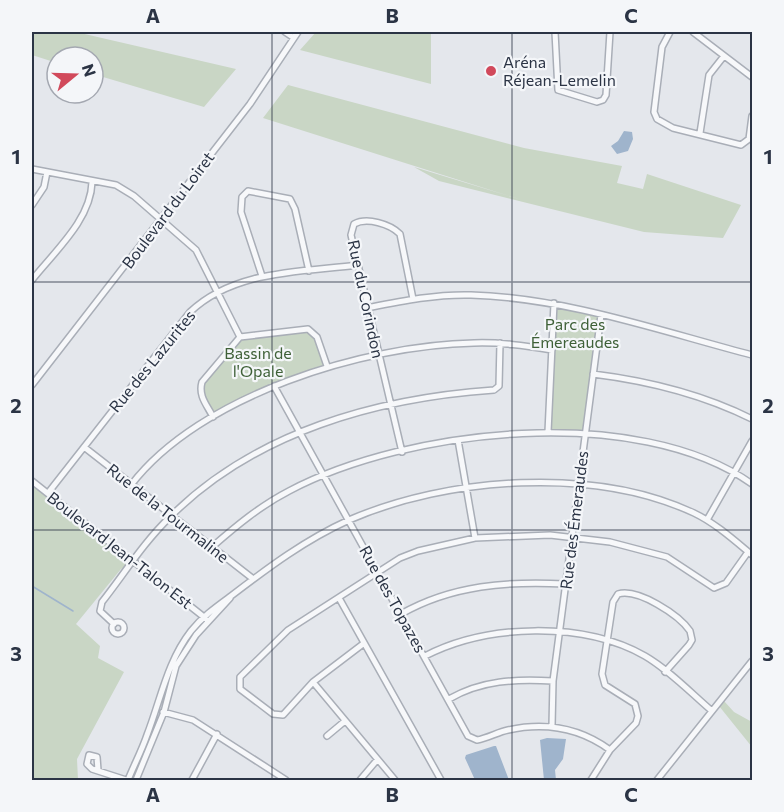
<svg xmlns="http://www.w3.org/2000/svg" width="784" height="812" font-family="Commissioner,sans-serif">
<rect width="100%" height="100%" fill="#e4e7ec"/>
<!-- green -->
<path fill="#c9d6c5" d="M32 32H76L236 69 204 107 93 74V57H57V63L32 55Z
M316 32H431V84L300 50Z
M288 85 524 148 622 166 617 183 643 189 647 174 741 205 723 238 644 232 439 181 414 167 519 199 263 118Z
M554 303 601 315 585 434 548 432Z
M311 330 327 366 274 386 213 417 204 402 202 382 240 337Z
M32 480 135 561 121 569 76 624 100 646 98 658 124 672 77 759 78 780H32Z
M724 701 734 712 752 722V747L719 706Z"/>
<!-- water -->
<path fill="#9fb4cc" d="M624 131 632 132 633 139 628 151 617 154 611 146 618 141Z
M547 738 566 739 563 759 555 770 556 780H544L540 740Z
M494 746H496L509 780H475L465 758 466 755Z"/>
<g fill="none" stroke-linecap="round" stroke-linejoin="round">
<!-- stream -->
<path stroke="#9fb4cc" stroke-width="1.5" d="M32 586 73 611"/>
<defs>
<path id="minor" d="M285 32 294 38
M555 32 558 90 597 102 603 100 606 95 610 32
M670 32 662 47 654 112 657 119 673 128 741 145 749 139 752 116
M693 32 752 77
M700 133 709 75 724 56
M32 169 116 185 134 196 196 250 240 337
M32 205 44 187 47 172
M262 276 241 212 242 197 248 191 290 199 295 209 309 271
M32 280C54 252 91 220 92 182
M367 308C402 301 436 294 471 295 567 298 660 331 752 355
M593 374C649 381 702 394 752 419
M32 385 250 104 298 32
M274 386 468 736 477 740C488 738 498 732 508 730 545 722 580 728 610 750
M213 417C207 405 198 396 202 382L240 337 308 329 317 337 327 366
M548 432 554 303
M458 440 475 538
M84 447 252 578
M402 452 351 235 354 224C367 217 390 224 400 234L413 299
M32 481 209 621
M131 485C200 395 365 345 474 343 500 342 526 346 552 350
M48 493 190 312C234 270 301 272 358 265
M707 520 752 441
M212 547C236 526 260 506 289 491 408 428 638 403 752 484
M339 598 441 780
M401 614C452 585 508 581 565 584
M112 628a6 6 0 1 1 12 0a6 6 0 1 1-12 0Z
M114 624 100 611 102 602C124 574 144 542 170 517 255 432 377 398 494 390L499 386 500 343
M363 644 313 682 283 715 273 714 240 689V677L288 630 400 558 418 551 475 538 550 535 610 542 667 557 714 588 726 583 748 552
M425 656C487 624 583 621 645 656 669 670 691 693 712 711
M313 682 395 780
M449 699C482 680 515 679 553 681
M163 712 193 720 286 780
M552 726 553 681 601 315
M327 736 345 721
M98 770 97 757 89 755 87 764 92 769 126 780
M128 780C134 765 142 750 147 735 161 699 167 662 191 631 203 616 216 607 231 596 269 567 305 540 349 520 448 477 594 466 694 513 715 523 734 540 752 555
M136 780 164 712 176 666 196 635 230 598
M192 780 217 734
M360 780 377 760
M591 780 610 750 636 723 638 716 635 704 605 685 602 674 613 602 618 594C638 588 679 615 690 631L692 640 689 645 665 672
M657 780 752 661"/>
</defs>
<!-- minor casing -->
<use href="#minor" stroke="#a9aeb7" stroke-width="8"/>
<!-- minor -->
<use href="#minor" stroke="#f7f8fa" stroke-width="5"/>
</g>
<!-- grid -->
<path fill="none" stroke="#2b3445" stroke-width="1.5" stroke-opacity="0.55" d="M272 32V780M512 32V780M32 282H752M32 530H752"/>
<!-- markers -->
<circle fill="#d1495b" stroke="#f4f6f9" stroke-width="2" cx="491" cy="71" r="6"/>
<g text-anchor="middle" stroke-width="4.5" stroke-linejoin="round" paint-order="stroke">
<!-- poi labels -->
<g font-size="16" fill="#2b3445" stroke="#f4f6f9" text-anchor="start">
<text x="503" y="68">Aréna<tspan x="503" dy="18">Réjean‑Lemelin</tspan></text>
</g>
<!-- street labels -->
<g font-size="16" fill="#2b3445" stroke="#f4f6f9">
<text transform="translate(168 210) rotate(-53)" y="6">Boulevard du Loiret</text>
<text transform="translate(366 299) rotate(78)" y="6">Rue du Corindon</text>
<text transform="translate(152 361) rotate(-51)" y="6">Rue des Lazurites</text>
<text transform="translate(168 513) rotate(38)" y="6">Rue de la Tourmaline</text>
<text transform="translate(574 520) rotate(-83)" y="6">Rue des Émeraudes</text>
<text transform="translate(120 550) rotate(38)" y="6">Boulevard Jean-Talon Est</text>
<text transform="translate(393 599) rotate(61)" y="6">Rue des Topazes</text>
</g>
<!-- park labels -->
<g font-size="16" fill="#3f6138" stroke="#f4f6f9">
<text x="575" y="330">Parc des<tspan x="575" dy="18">Émereaudes</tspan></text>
<text x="258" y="359">Bassin de<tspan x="258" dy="18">l'Opale</tspan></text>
</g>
</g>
<!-- border -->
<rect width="784" height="812" fill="none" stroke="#f4f6f9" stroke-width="66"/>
<!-- north arrow -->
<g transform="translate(75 75) rotate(71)"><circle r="28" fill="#f4f6f9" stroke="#a4a8b1" stroke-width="1.5"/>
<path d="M0-4.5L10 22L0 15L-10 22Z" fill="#d1495b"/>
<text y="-9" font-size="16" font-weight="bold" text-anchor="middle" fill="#2b3445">N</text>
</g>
<rect x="33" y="33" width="718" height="746" fill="none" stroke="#2b3445" stroke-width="2"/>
<g font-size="20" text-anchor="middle" font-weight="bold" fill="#2b3445">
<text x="153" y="23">A</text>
<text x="392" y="23">B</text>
<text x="631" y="23">C</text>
<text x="16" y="164">1</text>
<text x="768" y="164">1</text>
<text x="16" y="413">2</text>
<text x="768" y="413">2</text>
<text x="16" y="661">3</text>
<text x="768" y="661">3</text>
<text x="153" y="802">A</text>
<text x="392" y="802">B</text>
<text x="631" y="802">C</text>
</g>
</svg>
